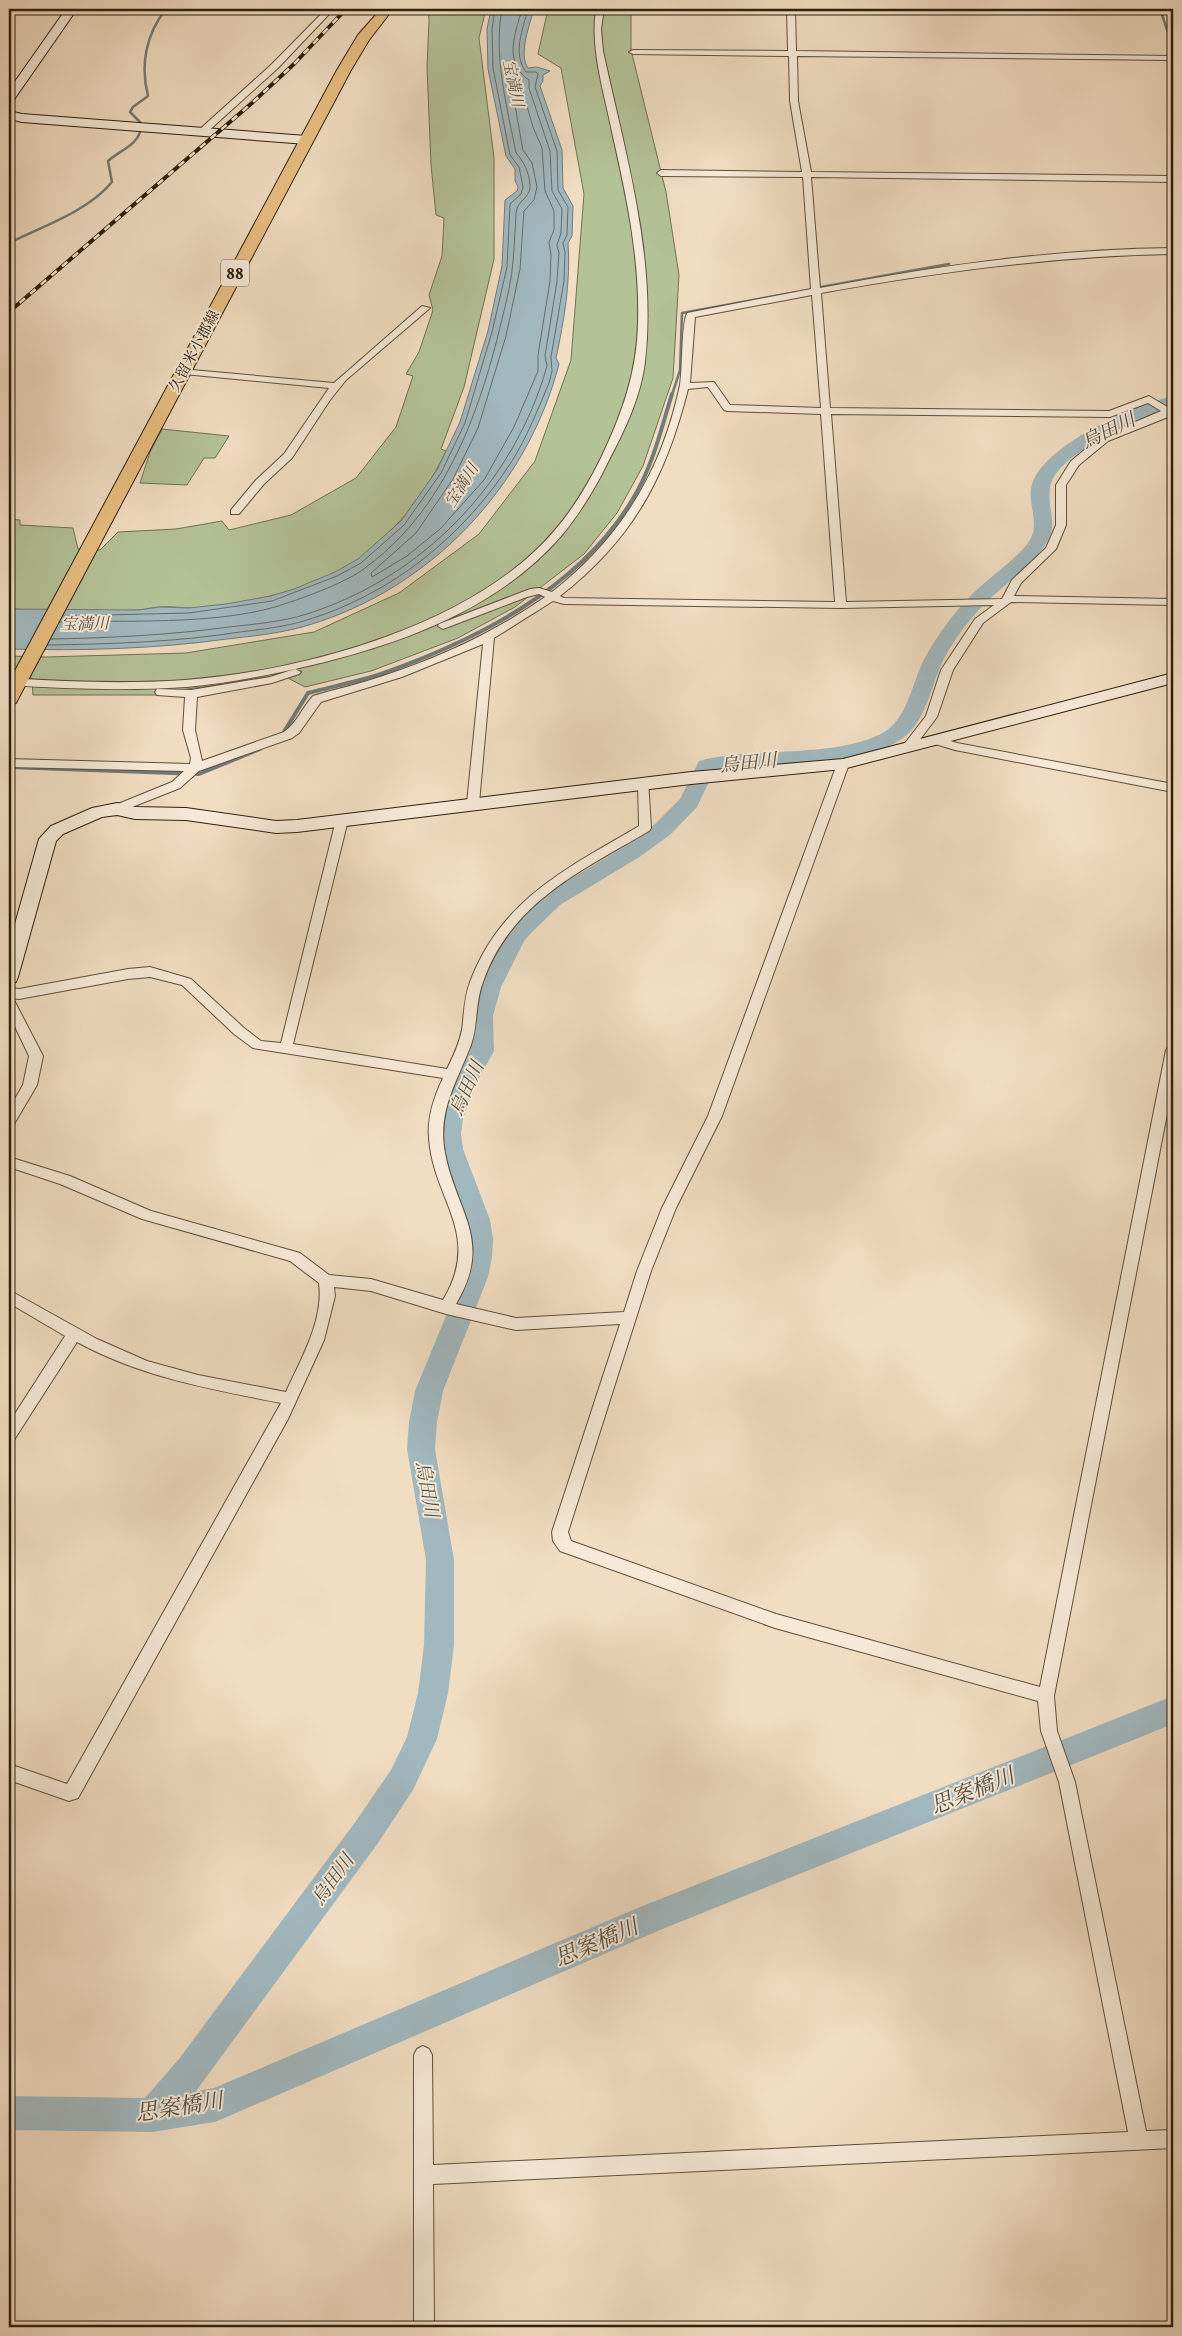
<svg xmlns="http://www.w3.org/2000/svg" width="1182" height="2336" font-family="Vollkorn,'Noto Serif JP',serif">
<rect width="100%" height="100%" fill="#f1ddc2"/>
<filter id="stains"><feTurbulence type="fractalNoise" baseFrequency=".004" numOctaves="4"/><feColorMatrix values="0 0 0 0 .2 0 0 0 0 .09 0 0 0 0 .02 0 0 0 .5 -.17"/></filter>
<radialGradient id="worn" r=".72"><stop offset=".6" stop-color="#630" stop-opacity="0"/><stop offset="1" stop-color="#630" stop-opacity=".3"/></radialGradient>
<!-- green -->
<path fill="#b4c298" stroke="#707153" d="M428 9H486L479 38 494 158V259L464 387 441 449 446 451C426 493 396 531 359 559 316 590 242 605 190 608 180 608 170 606 160 607 152 607 145 610 137 610 95 612 51 611 9 609V519L20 520V525L73 528 78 549 100 550 118 532 176 529 222 521 229 530 291 515 356 478 396 427 413 376 406 374 419 352 433 310 429 295 442 256 444 218 436 215 431 165 427 67 429 20Z
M548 9H631V50L666 192 679 275 673 378 643 466 617 513 584 554 515 607 458 638 371 671 305 687 284 676 180 690 158 695H33L32 678 11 676 9 678V656L46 657 186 653 314 632 399 593 479 534 535 461 571 360 584 194 561 68 538 54Z
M162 429 229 436 215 458H204L187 485 140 483 150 452Z"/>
<!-- water -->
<path fill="#a1b8bf" stroke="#737b78" d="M491 9H534C530 24 518 54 528 68L537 67 550 71 543 75V81L540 86 562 150 563 188 573 206 572 236 568 243C571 280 564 321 556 358L559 364C527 487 431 588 309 625 283 633 254 636 227 639 154 649 82 651 9 649V609L138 610 160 607 189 608 226 604 271 596 294 589 335 572 358 559 401 521 437 470 460 422 488 331 502 266 505 200 517 191 518 187 515 181V169L506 156 488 69 487 29Z"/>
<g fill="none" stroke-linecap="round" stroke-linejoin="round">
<!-- shore -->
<path stroke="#676c66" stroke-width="1" d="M511 80 521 86 533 127 542 148 545 191 554 211V230L549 242 551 255 550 281 538 355V371L514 427 484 480 440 529 407 556 372 577 371 573 416 533 453 479 478 428 506 336 520 269 524 211 534 200 537 187 532 163 523 150Z
M64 616 189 613 272 601 337 576 361 563 404 525 441 473 465 423 492 332 507 267 510 204 521 194 523 187 519 167 510 155 493 68 492 29 495 9
M60 622C126 620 212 625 275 607 300 599 344 584 365 568 454 503 486 393 509 289 513 270 514 251 515 231 516 225 515 214 517 208 521 199 531 196 530 185 529 172 524 162 516 153 507 106 493 57 502 9
M51 639C110 638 170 635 229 627 255 624 282 622 307 614 423 577 514 483 547 366L545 356 557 281 559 253 557 245 561 233 562 209 552 191 550 151 529 88V80C503 63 515 34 522 9
M48 645C112 644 177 642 240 632 263 629 285 627 307 620 392 594 464 536 512 461 527 437 538 409 549 383L552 371 551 357 564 281 565 252 563 243 567 235 568 207 558 190 557 151 535 87 538 74 536 72H526C512 53 523 29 528 9"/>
<!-- stream-far1 -->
<path stroke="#737b78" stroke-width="2.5" d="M1160 9 1173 47
M140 122 130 112 133 107 148 96C140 65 146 34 166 9
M9 243C43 226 87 212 112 182L108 161C120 150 137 146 141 129
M821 287 949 264
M672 395 680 370 682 313 797 292"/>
<!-- stream -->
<path stroke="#737b78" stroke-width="4" d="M282 735 308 693C331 687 355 682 378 675 475 641 580 589 634 497 653 465 661 429 672 394
M9 767 199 774 260 749"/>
<!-- river -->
<path fill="#a1b8bf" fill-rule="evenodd" d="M1173 396V407C1143 419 1055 452 1050 488 1047 516 1062 525 1040 552 1027 568 1011 580 996 593 977 610 958 633 946 655 930 683 928 725 897 742 863 761 795 765 756 768 742 769 728 768 714 771L697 807 671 834 641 856 560 905 532 932 524 941 501 987 493 1016 494 1051 478 1080 463 1118 461 1134 463 1149 490 1220 493 1239 492 1257 488 1277 443 1391 437 1422 435 1449 454 1560V1645L448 1693 437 1739 413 1790 378 1843 196 2091 214 2088 640 1907 1173 1696V1724L660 1930 215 2122 152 2132 9 2130V2096L145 2098 179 2059 356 1821 391 1770 407 1737 418 1693 424 1645 426 1560 407 1449 409 1422 415 1391 462 1277 466 1257 467 1239 464 1220 439 1149 437 1134 439 1118 454 1080 470 1051 469 1016 477 987 504 937 516 920 544 895 625 846 655 824 680 799 699 761C754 746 829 759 881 734 909 720 912 679 927 654 941 630 960 604 981 586 996 572 1015 560 1028 543 1042 525 1026 503 1032 484 1045 444 1135 405 1173 396Z"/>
<defs>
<path id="street" d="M326 9H334L278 68 205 134H199V130L272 64Z
M349 9H385L389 11 385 13 353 11Z
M596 9H604L601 29 603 51C625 153 657 257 645 362 641 396 625 430 609 460 596 487 581 512 562 535 495 613 392 647 295 669 259 677 222 684 186 687 127 691 67 689 9 685V678C68 682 126 684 185 680 305 671 475 625 555 530 574 508 588 484 601 458 622 414 637 372 638 323 640 258 626 194 612 132 604 91 590 50 596 9Z
M787 9H795L796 51 1173 56V60L797 56 798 101 811 172 1173 176V182L811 177 820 288C937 266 1054 249 1173 248V254C1054 256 938 272 821 293L830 408 1109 411 1149 396 1169 408 1173 407V415L1108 441 1079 465 1066 485V525L1056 549 1021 583 1014 596 1173 599V605L1011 602 983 623 953 670 937 717 912 750 908 751 902 747 926 716 941 670 975 619 994 605 841 608 564 604 553 601 494 638 479 803 473 807 467 803 483 644 402 677 321 702 299 733 292 738 199 771 180 788 117 813 113 812 111 809 113 806 172 782 184 771 9 767V759L190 764 191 758 183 730 185 697 157 695 155 692 157 689 191 690 270 677 295 669 301 672 299 674 272 683 197 697 195 730 202 761 284 732C297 723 302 708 313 696 336 689 360 684 383 676 441 657 495 632 545 597L539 594 527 597 443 629 438 626 439 624 530 589 539 588 552 592C621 538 662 471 680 385 683 366 681 327 687 313L811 289 803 177 661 176 657 173 661 170 802 172 790 101 789 56 633 54 629 52 633 50 788 51ZM812 295 821 408 730 405 714 382 690 383 695 317ZM708 387 724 410 727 411 821 414 835 602 564 598 560 596C633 539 666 477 688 389ZM1148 403 1161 411 1100 437 1071 461 1056 485V525L1046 548 1012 580 1002 599 846 602 831 414 1110 417Z
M1168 9H1173V16H1170Z
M422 306 430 308 346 380 330 400 292 458 264 484 239 514H231V510L256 480 284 454 329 388 184 374 181 373V369L334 383Z
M936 736 957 743 1173 784V792L955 750 932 743 930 740 932 737Z
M843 760 849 764 722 1116 676 1208 651 1271 568 1532 571 1541 776 1614 1040 1687 1166 1050 1168 1047 1173 1045V1083L1054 1696 1057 1731 1075 1782 1146 2131 1173 2130V2148L433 2184 434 2327H414V2055L417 2049 423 2046 429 2049 432 2055 433 2165 1128 2132 1059 1782 1041 1731 1038 1701 775 1628 560 1551 553 1541 552 1532 620 1324 516 1330 446 1314 371 1291 334 1287 335 1296 324 1340 288 1419 78 1798 69 1801 9 1780V1764L67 1784 281 1403C210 1389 141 1377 77 1342L14 1440 9 1441V1423L65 1336 9 1303V1290L97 1339 147 1361 198 1375 286 1392C301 1359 324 1320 319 1283L290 1261 142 1219 60 1184 9 1167V1157L70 1176 151 1211 300 1253 329 1275 371 1279 443 1300C483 1234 433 1200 429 1138 427 1117 434 1097 443 1078L253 1048 234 1034 182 985 150 977 128 979 19 999 10 998 15 1002 43 1056 37 1085 14 1124 9 1125V1109L23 1085 29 1056 9 1014V988L19 989 128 969 150 967 191 979 244 1028 261 1041 281 1043 336 820 342 816 348 820 293 1044 447 1069C453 1057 459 1044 462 1030 464 1014 464 998 470 982 501 899 568 868 639 826L638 783 644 779 648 780 651 828 649 831C581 871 511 902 483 982 475 1003 478 1025 471 1045 457 1082 437 1111 445 1153 456 1212 494 1240 456 1304L516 1318 624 1312 637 1271 662 1208 708 1116 837 764Z"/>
<path id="secondary" d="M66 9H77L13 101 9 102V90Z
M9 111 22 114 307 136 313 140 307 144 22 122 9 119Z
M1173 673V683L843 769 691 784 297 832 276 833 186 820 135 819 117 815 102 817 63 834 56 841 18 977 16 982 9 984V945L39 839 51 826 92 808 117 803 135 807 186 808 276 821 297 820 691 772 843 759Z"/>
<path id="primary" d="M381 9H393L369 40 351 70 18 699 16 703 9 705V682L337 70 358 35Z"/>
</defs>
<!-- street casing -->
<use href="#street" stroke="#5e4f3b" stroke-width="2"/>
<!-- secondary casing -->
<use href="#secondary" stroke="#2d200e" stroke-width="2"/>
<!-- primary casing -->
<use href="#primary" stroke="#2d200e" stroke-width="2"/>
<!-- street -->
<use href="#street" fill="#f6e9d7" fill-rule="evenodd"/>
<!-- secondary -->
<use href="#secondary" fill="#f6e9d7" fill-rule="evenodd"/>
<!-- primary -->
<use href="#primary" fill="#e8be81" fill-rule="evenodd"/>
<defs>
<path id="rail" d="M9 312 252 103 294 64 346 9"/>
</defs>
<!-- rail casing -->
<use href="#rail" stroke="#2d200e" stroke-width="4"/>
<!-- rail -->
<use href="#rail" stroke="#f6e9d7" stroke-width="2.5" stroke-dasharray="7" stroke-linecap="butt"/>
</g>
<g text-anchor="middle" stroke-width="4" stroke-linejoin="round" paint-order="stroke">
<!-- far-street labels -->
<g font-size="15" fill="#2d200e" stroke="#f6e9d7">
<text transform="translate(194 351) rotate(-62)" y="5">久留米小郡線</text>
</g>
<!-- far-water labels -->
<g font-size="16" font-style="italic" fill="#504e43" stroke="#f6e9d7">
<text transform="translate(514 83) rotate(78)" y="6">宝満川</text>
<text transform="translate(461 485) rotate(-58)" y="6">宝満川</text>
<text transform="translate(85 623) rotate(-1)" y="6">宝満川</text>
</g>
<!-- shield labels -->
<rect fill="#f6e9d7" stroke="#695c4a" stroke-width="1" x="221" y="259.5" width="28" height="27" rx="4"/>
<g font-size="16" font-weight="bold" fill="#2d200e">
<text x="235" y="279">88</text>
</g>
<!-- water labels -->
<g font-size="19" font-style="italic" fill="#504e43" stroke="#f6e9d7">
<text transform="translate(1108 430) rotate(-26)" y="7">烏田川</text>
<text transform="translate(748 762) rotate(-6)" y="7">烏田川</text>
<text transform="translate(466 1088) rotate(-66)" y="7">烏田川</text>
<text transform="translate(428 1489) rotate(80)" y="7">烏田川</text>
<text transform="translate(332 1879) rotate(-54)" y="7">烏田川</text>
</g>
<!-- near-water labels -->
<g font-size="22" font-style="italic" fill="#504e43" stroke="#f6e9d7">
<text transform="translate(972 1790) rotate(-22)" y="8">思案橋川</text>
<text transform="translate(596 1942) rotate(-23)" y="8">思案橋川</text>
<text transform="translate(179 2106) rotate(-9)" y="8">思案橋川</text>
</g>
</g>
<!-- margin -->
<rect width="1182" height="2336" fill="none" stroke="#f1ddc2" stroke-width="30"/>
<rect x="10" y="10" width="1162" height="2316" fill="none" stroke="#2d200e" stroke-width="2.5"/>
<rect x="15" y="15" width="1152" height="2306" fill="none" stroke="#2d200e"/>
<rect width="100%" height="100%" filter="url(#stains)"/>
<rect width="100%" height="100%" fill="url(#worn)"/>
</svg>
